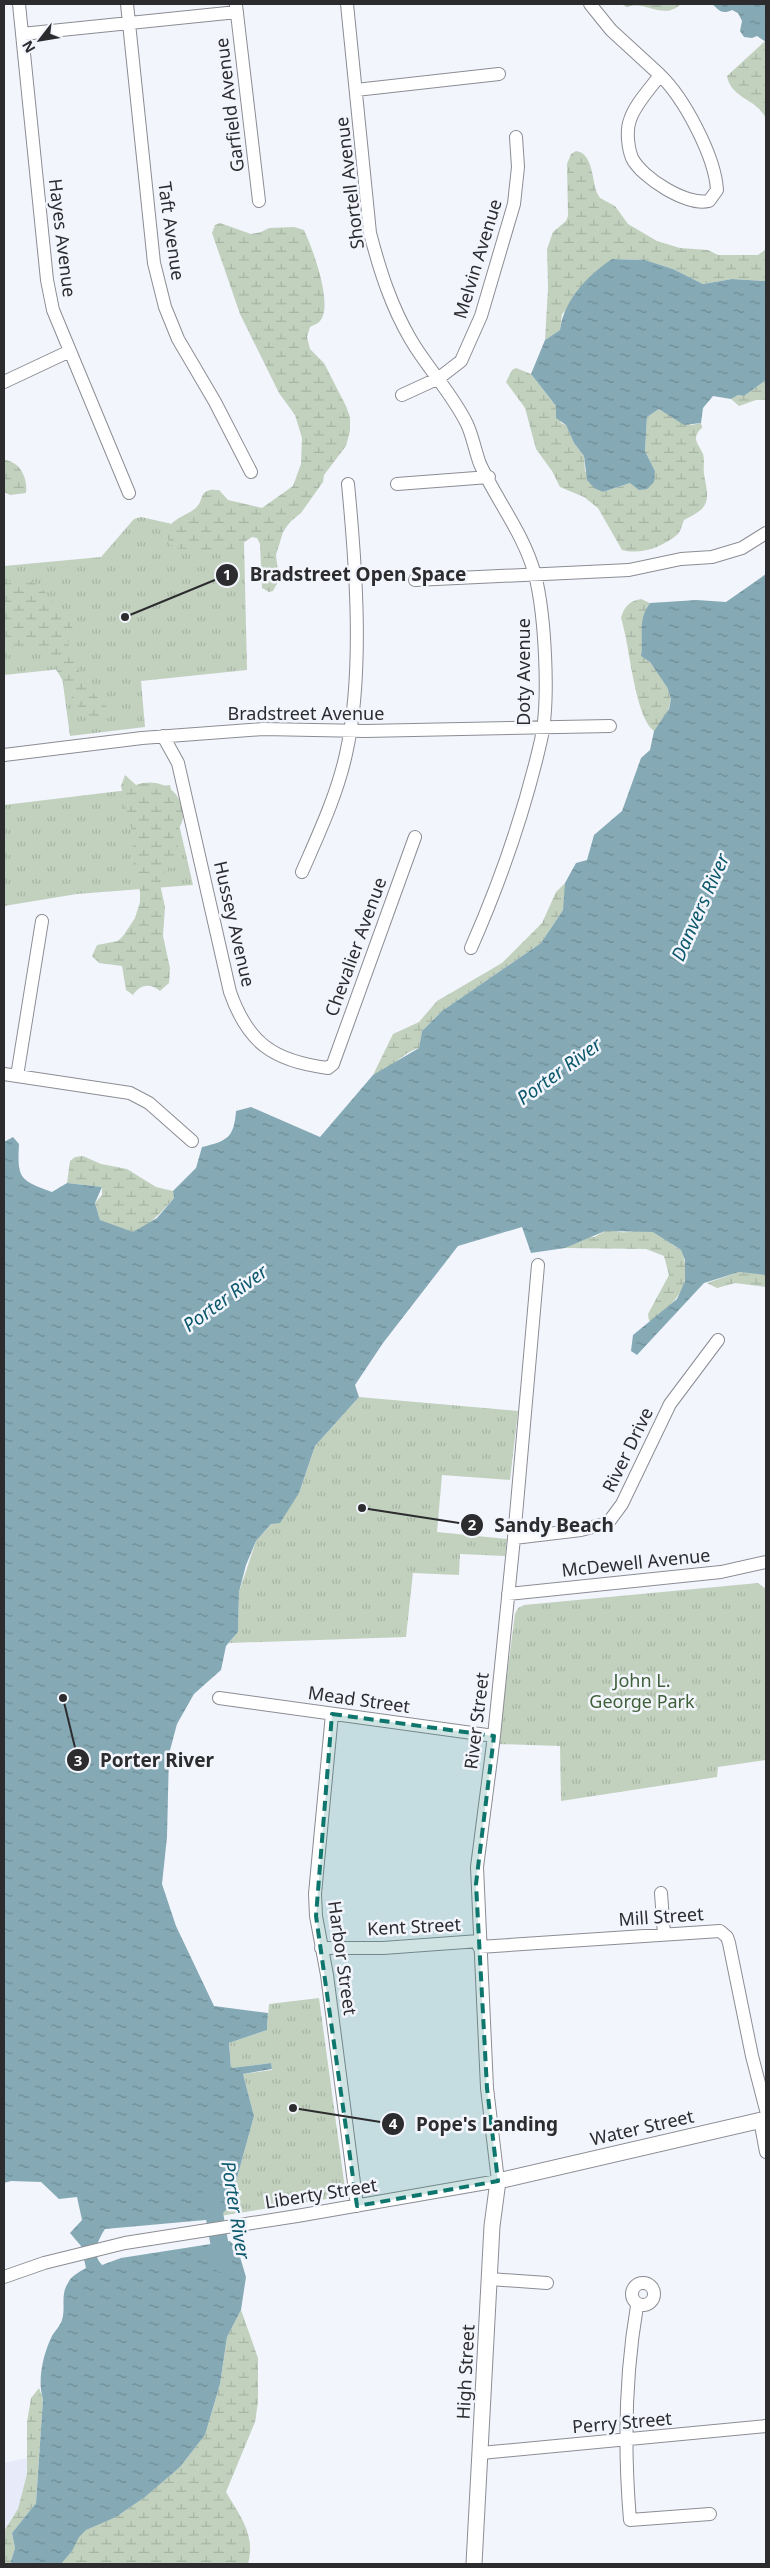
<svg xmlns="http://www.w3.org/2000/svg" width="770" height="2568" font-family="'Noto Sans',sans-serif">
<defs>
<pattern id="grass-tufts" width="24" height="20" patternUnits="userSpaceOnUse" patternTransform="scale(1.25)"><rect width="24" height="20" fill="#c1d1be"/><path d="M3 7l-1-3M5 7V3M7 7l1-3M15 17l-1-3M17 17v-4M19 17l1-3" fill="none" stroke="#a6b4a4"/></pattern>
<pattern id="wetland-marsh" width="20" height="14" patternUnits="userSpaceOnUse" patternTransform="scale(1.25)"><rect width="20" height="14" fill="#c1d1be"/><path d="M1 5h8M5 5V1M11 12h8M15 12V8" fill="none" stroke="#a6b4a4"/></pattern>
<pattern id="water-ripples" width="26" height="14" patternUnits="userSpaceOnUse" patternTransform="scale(1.25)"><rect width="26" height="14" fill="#85aab6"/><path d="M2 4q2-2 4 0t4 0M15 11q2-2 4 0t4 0" fill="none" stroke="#6d8b94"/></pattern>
</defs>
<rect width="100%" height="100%" fill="#f3f5fd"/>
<!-- built -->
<path fill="#e7eaf9" d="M36 2456 31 2497 4 2552V2463Z"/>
<!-- grass -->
<path fill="url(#grass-tufts)" d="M141 517 244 540 247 670 141 681 145 727 70 736 61 669 4 675V566L101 557 134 519Z
M170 785 193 885 77 894 4 906V805Z
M359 1397 518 1411 510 1480 442 1475 437 1532 507 1539 505 1556 460 1554 459 1575 413 1573 406 1637 229 1643 238 1632 239 1592 256 1541 299 1493 315 1446Z
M758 1583 766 1589V1760L718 1767 717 1777 561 1801 560 1746 498 1744 515 1614 518 1608 524 1605Z
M319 1998 346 2196 220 2216 229 2207 254 2116 243 2074 272 2070 271 2063 231 2068 229 2043 267 2030 269 2004Z"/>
<!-- wetland -->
<path fill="url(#wetland-marsh)" d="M621 4H681C663 21 646 0 627 7Z
M765 41 766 42V119C758 99 731 99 727 76Z
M576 151C593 153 592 180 597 193L600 198 615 206 628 224 657 241 680 248 708 250 718 255H758L766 249V281L732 279 703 284 673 269 645 260 617 259 562 314 560 330 545 340 548 288 547 249 553 232 566 221 568 216 567 164 571 154Z
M220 223 251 234 261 232 269 228 294 227 304 230C312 247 334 305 320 321 318 324 313 325 310 327L307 337 310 349 324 363 346 406 350 417V431L346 446 324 475 323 482 301 513 290 522 283 532 276 555 279 580 273 591 269 592 262 588 260 544 257 538 252 537 234 549 205 552 175 548C170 545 168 542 168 536 167 516 191 517 199 504 202 499 201 494 207 491 211 489 215 490 219 490L228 500 262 508 293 486 301 464 302 438 295 415 279 393 240 314 212 233 215 225Z
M516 368 531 374 556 406 561 423 566 425 574 443 584 456 585 471 603 492 630 483 655 471 645 451 647 417 659 409 691 425 701 423 702 428C690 438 699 444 703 454 705 461 703 467 704 474 709 501 711 507 684 520 682 524 681 531 678 534 663 547 641 555 622 550L598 508 584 497 560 487 552 471 536 449 525 408 506 382 512 370Z
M766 380V400H756L739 406 731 399 738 395 744 396Z
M4 460C20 461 28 478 26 493L10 495 4 492Z
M4 581 33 582 41 587 56 607 68 613 73 625 68 643 80 674 88 688 108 708V719C59 726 71 634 4 647Z
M641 599 650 603 647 607 641 655 650 662 666 684 671 699 667 715 654 731C634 715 630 645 621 618 624 607 629 601 641 599Z
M125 775 136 785C158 777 182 789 183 814 184 823 177 829 176 836 176 840 178 844 178 847 178 864 173 870 158 875L165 907 163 936 170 968 169 983 160 991C151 983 140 984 133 995L126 990 122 966 99 963 92 956 97 945 118 941 123 936 135 918 140 902V891L134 869 132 831 121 786Z
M565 883 567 888 563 910 541 943 442 1011 422 1031 419 1048C401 1053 390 1071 373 1075L393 1034 419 1022 437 1001 502 963 542 923 556 892Z
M83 1156 101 1164 127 1169 156 1187 173 1191 174 1198C163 1210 140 1238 122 1232 115 1229 107 1224 100 1220L95 1203 102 1195V1187L67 1183 70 1161 75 1157Z
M612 1230C630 1236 634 1228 651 1231 662 1234 670 1245 681 1250 695 1283 677 1300 654 1321H649L648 1314 669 1275 664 1256 646 1249 565 1248 583 1236 594 1237 605 1231Z
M739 1272 766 1274V1287L735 1283 717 1288 707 1283Z
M241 2310 258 2358V2402L255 2422 226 2492C240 2516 256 2535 248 2564H61L71 2552 78 2537 86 2529 116 2517 142 2499 180 2467 205 2435 220 2384 227 2337Z
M39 2388 43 2399 36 2503 12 2533 15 2548 10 2564H4V2531L18 2509 27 2474V2422L31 2398Z"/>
<!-- water -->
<path fill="url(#water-ripples)" d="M712 4H766V42L757 36 752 38 744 37 740 31 742 21 738 13 732 10C722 15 719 10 712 4Z
M612 259 645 260 673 269 703 284 732 279 766 281V380L744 396 738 395 731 399 713 396 703 408 701 423 684 425 659 409 647 417 645 451 655 471 654 482 647 489 639 490 630 483 603 492 594 488 587 480 584 456 574 443 566 425 556 418V406L531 374 545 340 560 330C564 300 587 276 612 259Z
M766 574V1275L739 1272 704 1283 637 1355 631 1351 633 1335 677 1299 685 1281V1260L681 1250 653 1232 605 1231 565 1248 531 1253 522 1227 458 1246 383 1343 355 1385 359 1397 315 1446 299 1493 280 1523 271 1524 256 1541 246 1565 239 1592 238 1632 226 1646 221 1670 194 1694 177 1724 169 1754 167 1837 162 1884 176 1926 214 2006 268 2013 267 2030 229 2043 231 2068 271 2063 272 2069 243 2074 254 2116 229 2207 217 2219 105 2229C98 2240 91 2254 102 2265L121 2258 230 2241 238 2250 246 2277 241 2310 227 2337 220 2384 205 2435 180 2467 145 2497 116 2517 86 2530 79 2537 72 2551 61 2564H10L15 2548 12 2533 36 2503 43 2399C37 2381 43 2354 52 2336 55 2331 60 2326 62 2320 66 2307 60 2295 68 2283 71 2276 79 2272 86 2268L81 2246 70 2233 82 2220 77 2197 59 2199 41 2182 11 2181 4 2183V1142L13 1137 19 1144C17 1179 20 1180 52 1192L67 1183 102 1187 95 1203 100 1220 133 1232 157 1218 174 1198 173 1191 196 1168 202 1147C227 1141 234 1138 236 1111L251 1107 320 1137 373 1075 419 1048 422 1031 442 1011 541 943 563 910 565 883 576 863 587 860 594 835 622 811 641 758 650 750 654 731 669 709 671 699 667 687 650 662 641 656C644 637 637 620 650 603L697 600 726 602Z"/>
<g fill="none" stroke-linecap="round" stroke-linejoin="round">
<!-- river -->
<path stroke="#85aab6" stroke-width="18" d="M211 2196 223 2264"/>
<defs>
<path id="minor" d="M19 4 47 280 53 310 129 493
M127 4 154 263 165 307 178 339 215 402 251 472
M347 4 370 233C380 271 391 306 411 340 428 369 452 393 467 424 473 437 475 451 480 464 497 501 524 534 535 575 545 614 550 701 541 740 525 810 500 882 471 948
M590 4 611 30 660 75
M236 5 259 201
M22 34 237 12
M660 75C684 98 715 156 717 190L709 201C687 206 642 178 632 158 628 148 626 130 630 120 635 104 650 89 660 75Z
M356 90 499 74
M4 382 70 351
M402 395 439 378 461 361 481 316 514 204 518 167 516 137
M397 484 489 477
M415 580 629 570 681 559 712 557 742 548 766 533
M163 736 178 763 230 992C248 1043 273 1061 328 1068L333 1064 415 837
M4 755 142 738 263 729 365 731 610 726
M302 872C319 833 337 795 346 754 364 673 356 567 348 484
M4 1074 130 1093 149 1103 192 1141
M17 1076 42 921
M514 1538 581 1530 608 1523 622 1504 670 1404 718 1340
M508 1594 721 1572 766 1562
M219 1698 494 1736
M332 1714 319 1851 315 1894 316 1916 327 1975 357 2206
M661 1893 664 1934
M479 1947 720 1931 727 1937 729 1943 752 2056 766 2110
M321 1948H383L479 1941
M760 2120 766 2152
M4 2277 44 2263 125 2243 297 2216 498 2181 487 2088 477 1867 494 1736 514 1538 538 1265
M490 2279 547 2283
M632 2294a11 11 0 1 1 22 0a11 11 0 1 1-22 0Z
M637 2306C625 2376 624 2449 630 2520L710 2514
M481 2453 766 2426"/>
<path id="major" d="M474 2564 492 2226 498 2181 766 2119"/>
</defs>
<!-- minor casing -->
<use href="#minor" stroke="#8c8d94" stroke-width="14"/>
<!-- major casing -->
<use href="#major" stroke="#8c8d94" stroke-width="17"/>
<!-- minor -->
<use href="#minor" stroke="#fff" stroke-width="12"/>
<!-- major -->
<use href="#major" stroke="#fff" stroke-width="15"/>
</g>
<!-- marked area -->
<path fill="#0f766e" fill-opacity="0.2" stroke="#0f766e" stroke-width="4" stroke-dasharray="10 6" stroke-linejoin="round" d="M332 1714 494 1736 476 1884 487 2088 498 2181 357 2206 316 1916Z"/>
<g text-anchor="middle" stroke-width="5" stroke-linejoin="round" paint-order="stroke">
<!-- street labels -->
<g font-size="18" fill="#2c2c2f" stroke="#f3f5fd">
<text transform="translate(230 105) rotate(-97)" y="6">Garfield Avenue</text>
<text transform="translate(350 183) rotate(-97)" y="6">Shortell Avenue</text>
<text transform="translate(171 231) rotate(82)" y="6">Taft Avenue</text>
<text transform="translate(62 238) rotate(83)" y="6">Hayes Avenue</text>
<text transform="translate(478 259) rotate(-73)" y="6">Melvin Avenue</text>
<text transform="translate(524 672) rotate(-90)" y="6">Doty Avenue</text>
<text x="306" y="720">Bradstreet Avenue</text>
<text transform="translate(234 924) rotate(77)" y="6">Hussey Avenue</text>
<text transform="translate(356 947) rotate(-70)" y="6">Chevalier Avenue</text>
<text transform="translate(628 1450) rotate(-64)" y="6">River Drive</text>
<text transform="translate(636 1563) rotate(-6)" y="6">McDewell Avenue</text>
<text transform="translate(359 1700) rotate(8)" y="6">Mead Street</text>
<text transform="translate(477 1721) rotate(-83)" y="6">River Street</text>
<text transform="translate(661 1917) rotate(-4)" y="6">Mill Street</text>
<text transform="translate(414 1927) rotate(-3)" y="6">Kent Street</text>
<text transform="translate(342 1958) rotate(82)" y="6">Harbor Street</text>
<text transform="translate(642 2128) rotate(-13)" y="6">Water Street</text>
<text transform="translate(321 2194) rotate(-9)" y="6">Liberty Street</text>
<text transform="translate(466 2372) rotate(-87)" y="6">High Street</text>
<text transform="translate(622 2423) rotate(-5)" y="6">Perry Street</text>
</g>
<!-- park labels -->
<g font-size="18" fill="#3f6038" stroke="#f3f5fd">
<text x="642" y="1687">John L.<tspan x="642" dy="21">George Park</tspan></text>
</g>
<!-- water labels -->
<g font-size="19" font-style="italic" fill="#0d596c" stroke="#f3f5fd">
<text transform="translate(700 907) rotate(-66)" y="7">Danvers River</text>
<text transform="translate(559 1071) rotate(-36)" y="7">Porter River</text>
<text transform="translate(225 1298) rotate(-36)" y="7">Porter River</text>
<text transform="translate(236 2210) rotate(81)" y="7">Porter River</text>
</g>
</g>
<!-- callouts -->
<path fill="none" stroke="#2c2c2f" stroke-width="2" d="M125 617L227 575M362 1508L472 1525M63 1698L78 1760M293 2108L393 2124"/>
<g fill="#2c2c2f" stroke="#f3f5fd" stroke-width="2">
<circle cx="125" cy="617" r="5"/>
<circle cx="362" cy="1508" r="5"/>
<circle cx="63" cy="1698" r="5"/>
<circle cx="293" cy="2108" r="5"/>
<circle cx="227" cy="575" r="12"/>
<circle cx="472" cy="1525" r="12"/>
<circle cx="78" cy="1760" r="12"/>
<circle cx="393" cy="2124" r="12"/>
</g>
<g font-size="15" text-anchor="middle" font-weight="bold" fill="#fff">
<text x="227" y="580">1</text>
<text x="472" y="1530">2</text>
<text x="78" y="1766">3</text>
<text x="393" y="2129">4</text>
</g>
<g font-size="19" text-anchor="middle" font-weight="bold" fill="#2c2c2f" stroke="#f3f5fd" stroke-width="5" stroke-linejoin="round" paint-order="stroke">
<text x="358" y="581">Bradstreet Open Space</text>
<text x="554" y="1532">Sandy Beach</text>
<text x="157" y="1767">Porter River</text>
<text x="487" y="2131">Pope's Landing</text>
</g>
<!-- border -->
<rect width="770" height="2568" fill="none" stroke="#2c2c2f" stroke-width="10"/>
<!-- north arrow -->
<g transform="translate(40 40) rotate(239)" stroke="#f3f5fd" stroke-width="4" paint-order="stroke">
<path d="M0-4L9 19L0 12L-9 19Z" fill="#2c2c2f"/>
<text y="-8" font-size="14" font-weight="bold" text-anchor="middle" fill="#2c2c2f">N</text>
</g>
</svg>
